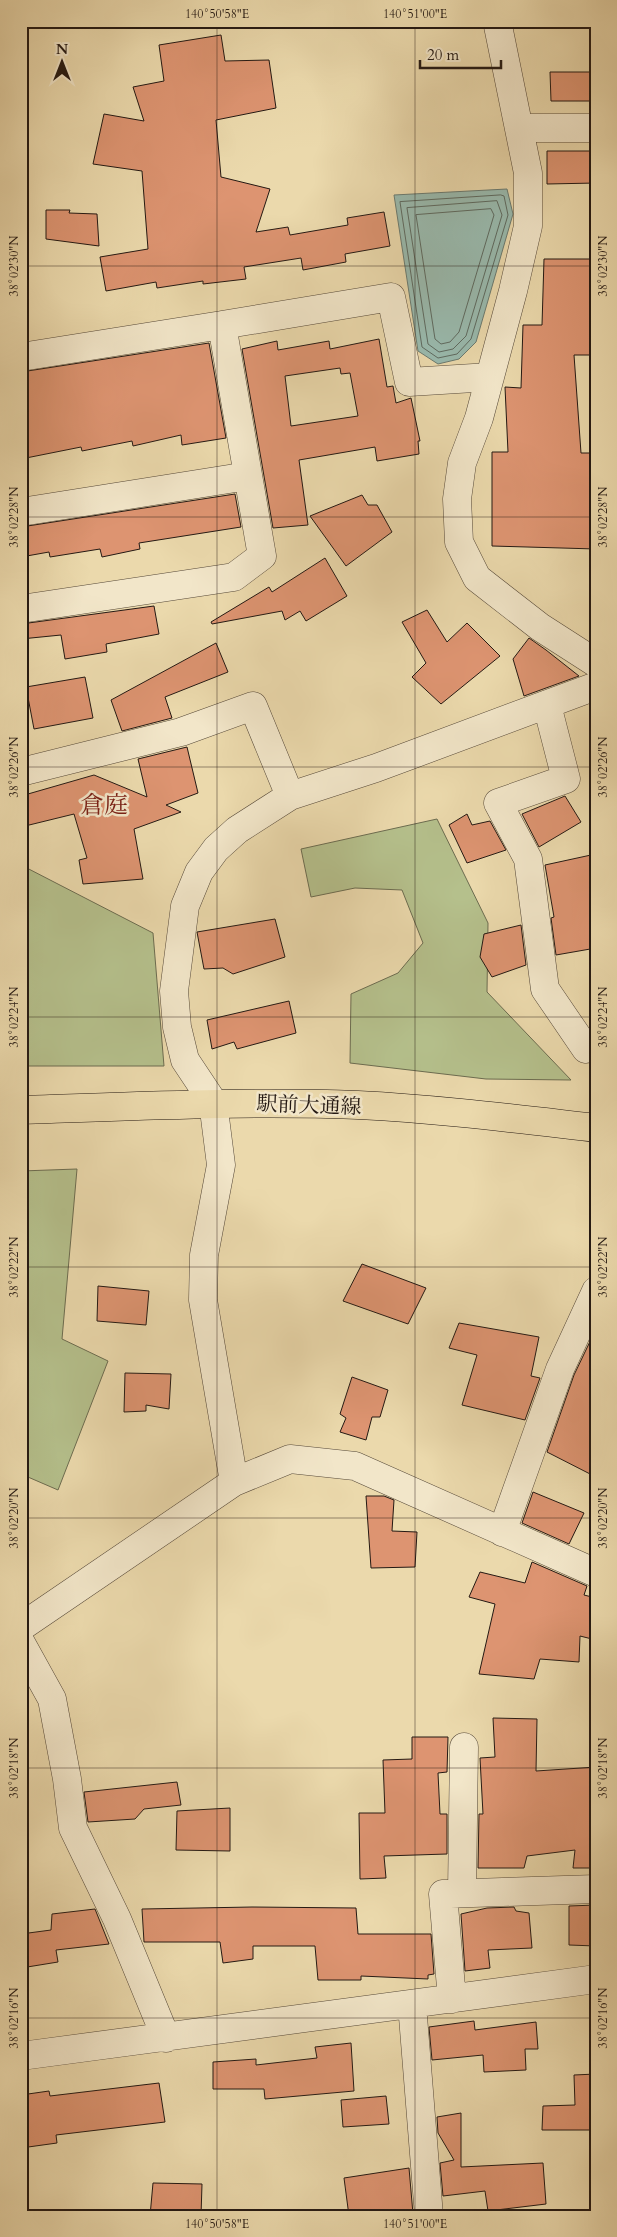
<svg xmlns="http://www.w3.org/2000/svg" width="617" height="2237" font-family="Cardo,'Noto Serif JP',serif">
<rect width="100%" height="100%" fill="#ebd9ac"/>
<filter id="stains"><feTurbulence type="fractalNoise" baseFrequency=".004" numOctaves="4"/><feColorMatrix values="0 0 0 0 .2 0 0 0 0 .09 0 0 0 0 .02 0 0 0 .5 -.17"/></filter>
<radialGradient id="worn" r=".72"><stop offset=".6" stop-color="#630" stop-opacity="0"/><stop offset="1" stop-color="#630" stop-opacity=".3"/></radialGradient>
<!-- green -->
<path fill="#b5c08c" stroke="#6c6c50" d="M437 819 488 923 487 992 571 1080 486 1079 350 1063 351 994 398 973 423 943 402 890 355 888 311 897 301 849Z
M21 865 153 933 164 1066H21Z
M77 1169 62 1339 108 1361 58 1490 21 1474V1171Z"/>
<!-- water -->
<path fill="#99baae" stroke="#6a7a70" d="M507 189 513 214 476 342 459 359 438 364 418 351 394 195Z"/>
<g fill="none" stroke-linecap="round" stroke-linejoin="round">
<!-- shore -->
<path stroke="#5e6a60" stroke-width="1" d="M501 195 504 196 508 215 471 339 457 354 438 358 422 347 400 202Z
M497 201 502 215 466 336 453 349 439 352 428 344 407 208Z
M491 209 494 215 459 332 450 342 441 344 435 339 416 215Z"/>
</g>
<!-- building -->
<path fill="#dd9471" stroke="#241913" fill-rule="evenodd" d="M221 35 225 61 269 60 276 108 216 120 221 177 270 189 256 232 288 227 290 235 348 225 347 218 384 212 390 246 345 254 346 262 303 270 301 258 244 267 246 279 203 284V281L157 288 156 282 106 291 100 257 148 249 142 171 93 164 104 114 144 121 133 87 164 81 159 45Z
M550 72H596V101H551Z
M547 151H596V183L547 184Z
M46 210H70L69 213 97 214 99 246 46 239Z
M544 259H596V355H574L581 453H594L596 549 492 546V452H508L505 387 521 388 523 325H542Z
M379 339 387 387 393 386 396 403 411 398 420 441H418L419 454 377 461 375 447 299 460 308 525 273 528 242 349 277 341 278 350 329 341 330 349ZM340 368 341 374 350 373 358 416 291 426 285 376Z
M209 343 226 438 182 445 181 435 133 446 132 441 82 451 81 447 21 459V372Z
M235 494 241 527 139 543 140 549 102 557 100 549 50 557 49 552 21 557V527Z
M362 495 368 505H377L392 532 346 566 310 516Z
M325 558 347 596 306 621 300 611 285 620 282 611 212 624 211 622 269 587 272 592Z
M154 606 159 634 106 644 107 652 65 659 61 635 21 639V624Z
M427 610 447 642 467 623 500 656 441 704 412 677 426 663 402 622Z
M529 638 546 650 579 676 524 696 513 659Z
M216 643 228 672 165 697 172 718 122 731 111 700Z
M85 677 93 718 34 729 26 687Z
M187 747 198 793 166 805 181 812 134 829 143 879 83 884 79 860 87 858 74 814 21 827V796L94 775 147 797 138 759Z
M565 796 581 822 539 847 522 814Z
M467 814 472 825 490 821 506 850 467 863 449 825Z
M591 855 596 889V948L556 955 551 918 554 917 545 865Z
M275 919 285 957 233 974 223 968 204 969 197 932Z
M521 925 526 965 492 977 480 957 484 934Z
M289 1001 296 1033 237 1049 234 1042 212 1049 207 1020Z
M362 1264 426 1288 408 1324 343 1301Z
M98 1286 149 1291 146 1325 97 1321Z
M459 1323 539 1337 531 1376 540 1378 525 1420 462 1405 477 1355 449 1348Z
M596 1329V1477L547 1452 574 1375Z
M125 1373 171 1374 169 1409 146 1405V1411L124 1412Z
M352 1377 388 1390 380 1417H372L366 1440 340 1432 346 1418 340 1414Z
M533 1492 584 1513 569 1544 522 1523Z
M366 1496H384L394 1500 392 1531 417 1532 415 1567 371 1568Z
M532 1562 587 1586 584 1595 596 1598V1640L580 1636 579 1662 540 1659 534 1679 479 1674 495 1604 469 1597 480 1572 525 1583Z
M493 1718 537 1719 536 1771 596 1767V1868H573L575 1850 527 1856 524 1868H478L479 1814H483L480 1758 495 1757Z
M412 1737H448L447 1772 438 1773 440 1814H447V1854L384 1856 386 1878 360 1879 359 1813H385L383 1760 412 1759Z
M177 1782 181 1805 144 1809 135 1819 88 1822 84 1792Z
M230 1808V1851L176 1850 177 1811Z
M596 1905V1946L569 1945V1906Z
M252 1907 356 1908 358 1934H431L434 1974 428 1975V1979L361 1976V1980H318L315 1946H253V1959L223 1963 220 1942H144L142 1909Z
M514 1907 516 1911 529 1913 532 1948 488 1950 490 1968 465 1971 461 1914 487 1908Z
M95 1909 109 1944 56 1950 58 1962 21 1968V1934L51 1930 52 1914Z
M474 2021 475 2030 536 2022 538 2049H525L526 2070 484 2072 483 2055 432 2060 429 2027Z
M351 2043 354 2091 265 2099 264 2089H213V2062L256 2059V2065L317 2058 315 2047Z
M596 2074V2130H542L543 2106 575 2105 574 2075Z
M159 2083 165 2122 56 2135 57 2143 21 2148V2095L49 2091 50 2096Z
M386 2096 389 2124 343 2127 341 2100Z
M461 2113V2167L543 2163 546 2204 488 2211 485 2191 443 2196 440 2163 454 2160 438 2133 437 2117Z
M409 2168 413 2214 349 2216 344 2178Z
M153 2183 202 2184 201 2216H150Z"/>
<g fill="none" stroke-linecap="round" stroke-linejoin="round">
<defs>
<path id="minor" d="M497 21 528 173V226L513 291 479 418 462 463 457 499 459 542 477 578 540 627 596 663
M520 128H596
M222 325 391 297 409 382 490 377
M21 357 222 325 262 556 234 577 21 609
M21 512 248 476
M547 705 566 779 498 803 528 859 545 989 586 1049
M21 772 181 732 253 706 290 796
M234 1482 203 1300 204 1255 221 1165 213 1102 185 1060 177 1027 174 991 185 906 199 872 216 849 237 830 290 796 376 768 596 686
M502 1532 560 1369 596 1291
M21 1627 234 1482 290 1459 355 1466 596 1573
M21 1643 52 1699 67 1779 73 1828 117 1919 166 2038
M462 1893 464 1747
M452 1999 443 1894 596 1889
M412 2004 429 2216
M21 2056 596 1979"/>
<path id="major" d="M21 1110C134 1106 246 1101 358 1105 438 1109 517 1119 596 1128"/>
</defs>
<!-- minor casing -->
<use href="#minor" stroke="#564939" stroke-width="29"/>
<!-- major casing -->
<use href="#major" stroke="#241913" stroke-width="29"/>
<!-- minor -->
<use href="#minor" stroke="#f2e6c9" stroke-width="28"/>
<!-- major -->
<use href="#major" stroke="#ebd9ac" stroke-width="28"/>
</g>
<!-- ticks -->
<path fill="none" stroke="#241913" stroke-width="1" stroke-opacity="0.45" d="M217 21V2216M415 21V2216M21 266H596M21 517H596M21 767H596M21 1017H596M21 1267H596M21 1518H596M21 1768H596M21 2018H596"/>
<g text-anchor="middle" stroke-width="5" stroke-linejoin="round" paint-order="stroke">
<!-- street labels -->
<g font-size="21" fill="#241913" stroke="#f2e6c9">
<text transform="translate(309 1105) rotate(2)" y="7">駅前大通線</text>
</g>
<!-- quarter labels -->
<g font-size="24" fill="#7a1f14" stroke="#f2e6c9">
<text x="104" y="813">倉庭</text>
</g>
</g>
<!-- margin -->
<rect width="617" height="2237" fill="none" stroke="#ebd9ac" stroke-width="55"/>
<!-- north arrow -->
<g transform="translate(62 62)" stroke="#f2e6c9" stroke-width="4" paint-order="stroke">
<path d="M0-4L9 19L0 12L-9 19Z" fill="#241913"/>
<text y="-8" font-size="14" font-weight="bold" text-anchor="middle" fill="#241913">N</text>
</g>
<!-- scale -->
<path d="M420 60v8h81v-8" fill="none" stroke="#241913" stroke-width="2.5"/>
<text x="427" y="60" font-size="15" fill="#241913" stroke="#f2e6c9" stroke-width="4" paint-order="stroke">20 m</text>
<rect x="28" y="28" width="562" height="2182" fill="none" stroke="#241913" stroke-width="2"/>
<g font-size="12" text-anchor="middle" fill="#241913">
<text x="217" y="18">140°50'58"E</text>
<text x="415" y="18">140°51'00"E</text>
<text transform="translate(14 266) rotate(-90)" y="4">38°02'30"N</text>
<text transform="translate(603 266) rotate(-90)" y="4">38°02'30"N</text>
<text transform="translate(14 517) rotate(-90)" y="4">38°02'28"N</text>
<text transform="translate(603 517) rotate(-90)" y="4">38°02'28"N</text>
<text transform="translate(14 767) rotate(-90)" y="4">38°02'26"N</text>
<text transform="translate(603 767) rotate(-90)" y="4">38°02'26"N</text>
<text transform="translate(14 1017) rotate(-90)" y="4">38°02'24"N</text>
<text transform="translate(603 1017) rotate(-90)" y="4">38°02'24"N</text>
<text transform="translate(14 1267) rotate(-90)" y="4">38°02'22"N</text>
<text transform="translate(603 1267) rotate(-90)" y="4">38°02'22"N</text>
<text transform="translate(14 1518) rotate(-90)" y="4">38°02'20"N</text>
<text transform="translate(603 1518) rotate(-90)" y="4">38°02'20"N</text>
<text transform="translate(14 1768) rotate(-90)" y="4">38°02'18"N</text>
<text transform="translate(603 1768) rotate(-90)" y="4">38°02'18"N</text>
<text transform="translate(14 2018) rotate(-90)" y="4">38°02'16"N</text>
<text transform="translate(603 2018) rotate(-90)" y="4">38°02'16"N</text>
<text x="217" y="2228">140°50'58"E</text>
<text x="415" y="2228">140°51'00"E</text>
</g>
<rect width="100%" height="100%" filter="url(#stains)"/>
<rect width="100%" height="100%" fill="url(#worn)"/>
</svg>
